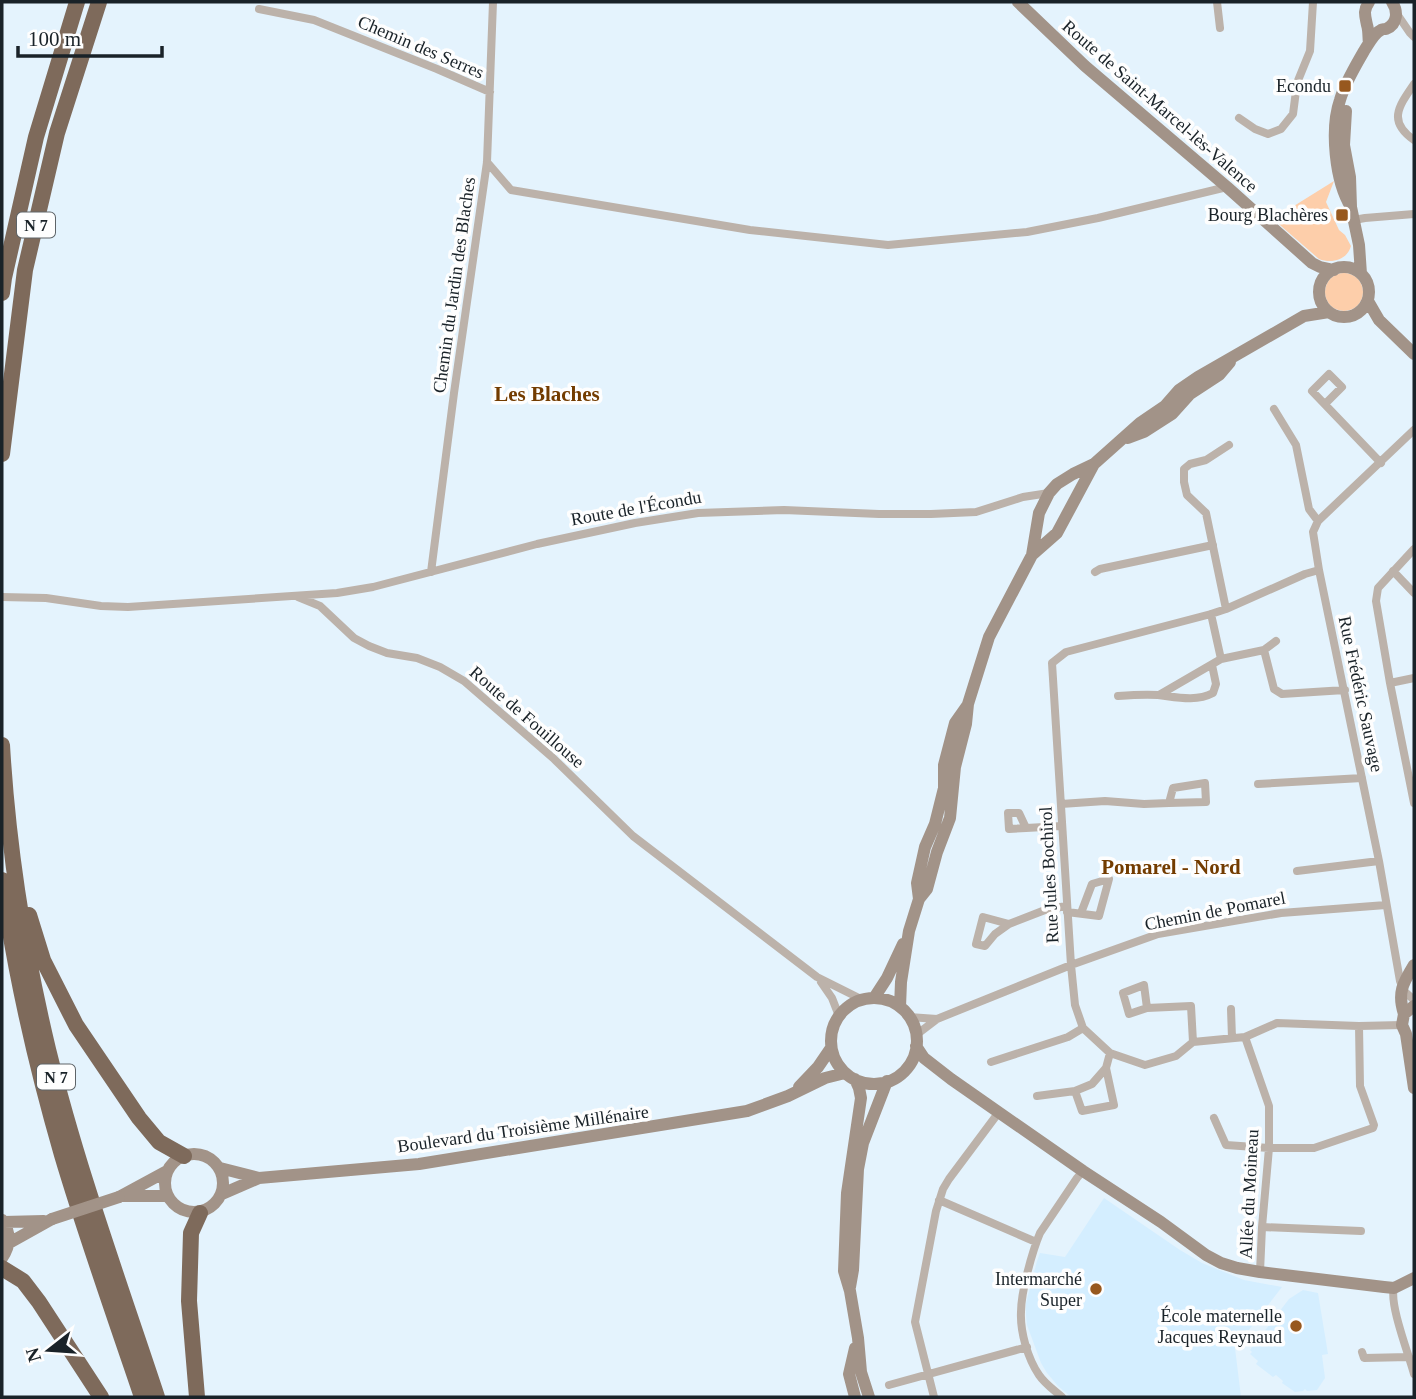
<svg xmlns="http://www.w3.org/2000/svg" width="1416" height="1399" font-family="Georgia,serif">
<rect width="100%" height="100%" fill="#e4f3fd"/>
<!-- built -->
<path fill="#d4eeff" d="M1104 1198 1180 1250 1202 1263 1244 1280 1282 1287 1235 1348 1241 1397H1071L1058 1386 1047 1373 1041 1363 1027 1325 1026 1315V1303L1037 1261 1040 1253 1065 1257Z
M1303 1290 1318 1293 1328 1354 1322 1355 1325 1378 1317 1390 1307 1391 1305 1389 1303 1391 1295 1392 1282 1383 1283 1381 1276 1375 1273 1377 1256 1364 1258 1361 1250 1354 1252 1352 1250 1350 1289 1299Z"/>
<!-- green -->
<path fill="#fdceaa" d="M1334 181 1326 202 1339 230 1345 235 1351 246C1347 260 1332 264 1319 259L1273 219Z
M1325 292a19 19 0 1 1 38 0a19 19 0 1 1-38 0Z"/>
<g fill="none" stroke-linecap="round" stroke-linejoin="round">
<!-- street -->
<path stroke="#bcb2aa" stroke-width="8" d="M1217 2 1220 28
M259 9 314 20 437 69 490 92
M1397 14 1410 33 1414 37
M1414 84C1399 106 1387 121 1414 140
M1239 118 1255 129 1268 134 1281 129 1293 114 1297 83 1310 51 1313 2
M487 162 511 190 750 230 888 245 1027 232 1098 218 1227 187
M1354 220 1365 218 1414 214
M1325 404 1342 387 1329 374 1312 391 1381 463
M1274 409 1296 445 1309 509 1318 521
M1414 430 1318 521 1313 532 1319 570 1379 861 1400 981 1404 991 1414 1000
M1414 549 1378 588 1376 601 1390 683 1414 803
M1319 570 1305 574 1226 609 1211 614 1066 652 1052 663 1071 965 1075 1005 1083 1028 1110 1053 1145 1065 1176 1056 1193 1042 1245 1037 1277 1023 1359 1026 1402 1025
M1393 571 1414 593
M431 572 454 393 487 162 493 2
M1095 572 1100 569 1213 545
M2 597 46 598 101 606 128 607 337 593 373 587 537 544 635 523 698 513 784 510 879 514H931L976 512 1023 497 1049 493
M298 597 320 606 354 638 369 646 387 653 417 658 440 667 464 681 553 758 633 836 817 977 861 999
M1226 609 1206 513 1187 495 1184 482V469L1190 464 1206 460 1229 445
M1264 650 1274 689 1282 694 1345 690
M1221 659 1264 650 1276 641
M1390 683 1414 678
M1159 695 1221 659 1211 614
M1118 696C1131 695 1144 694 1158 695 1176 697 1196 702 1213 693L1216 684 1212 665
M1258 784 1362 778
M1061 804 1105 801 1144 804 1169 803 1173 788 1205 783 1206 802 1169 803
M1026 828 1009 829 1008 813H1019L1026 828 1062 826
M1297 871 1379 861
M1067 912 1099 916 1109 879 1092 884 1081 913
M1009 924 995 934 985 946 976 944 983 917 1009 924 1045 910 1066 906
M821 982 832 998 839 1016
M1147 1008 1144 985 1123 993 1129 1014 1147 1008 1191 1006 1193 1042
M1231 1009 1232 1038
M909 1017 937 1019
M916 1035 937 1019 1071 965 1158 934 1281 913 1386 905
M1245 1037 1269 1106V1148L1262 1227 1260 1272
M991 1062 1068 1037 1083 1028
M1075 1091 1082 1111 1114 1105 1106 1068 1110 1053
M1037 1096 1075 1091 1092 1084 1106 1068
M1214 1118 1226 1145 1269 1148H1314L1373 1128 1374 1125 1360 1086 1359 1026
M939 1200 1036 1242
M1262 1227 1361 1231
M1394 1288C1389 1304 1409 1355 1414 1374
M1362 1352 1364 1358 1409 1357
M889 1385 1027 1347
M934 1397 915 1322 936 1211 943 1189 949 1179 999 1112
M1062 1397C1054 1390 1045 1384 1039 1375 1028 1359 1020 1332 1021 1312 1021 1292 1032 1252 1040 1233L1077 1178 1083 1171"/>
<!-- secondary -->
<path stroke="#a29388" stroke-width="12" d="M1018 2 1085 66 1227 187 1312 263 1320 267 1334 270
M1369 43C1368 37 1369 31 1367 25 1365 15 1363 11 1369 2
M1346 111 1344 145 1350 177 1351 207 1359 245 1361 274
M1351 207C1335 181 1330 129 1340 100 1345 83 1355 67 1364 51 1368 45 1374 33 1381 30 1382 29 1384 29 1386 29 1398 24 1398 11 1392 2
M1319 292a25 25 0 1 1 50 0a25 25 0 1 1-50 0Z
M1368 301 1379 320 1414 354
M1128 438 1144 432 1172 414 1190 394 1219 375 1230 362
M1032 555 1057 533 1094 464
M919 899 917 883 925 847 935 824 944 788V765L955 723 967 706
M874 998 887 978 903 944
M831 1041a43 43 0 1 1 86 0a43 43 0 1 1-86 0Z
M1414 1006 1404 1014 1402 1025 1406 1034 1414 1088
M900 1007 901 982 909 931 919 899 927 889 937 852 950 818 955 767 966 724 968 704 989 637 1032 555 1039 513 1049 493 1057 484 1073 474 1094 464 1140 423 1165 406 1179 390 1198 377 1304 316 1329 312
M1404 1014C1397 993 1403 983 1414 965
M916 1046 924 1058 951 1079 1083 1171 1161 1222 1206 1255 1221 1263 1237 1268 1260 1272 1384 1287 1394 1288 1414 1278
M855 1079 859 1088 861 1098 847 1193 844 1271 850 1291 858 1338 861 1372 869 1397
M799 1087 818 1067 831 1048
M165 1183a29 29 0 1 1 58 0a29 29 0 1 1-58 0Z
M220 1168 259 1178
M222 1194 259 1178 419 1164 747 1111 788 1096 825 1078 845 1073
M125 1196H168
M119 1197 167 1171
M2 1220C11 1233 11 1245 2 1258
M4 1222 44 1221
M9 1243 52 1219
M850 1287 853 1270 858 1169 863 1143 887 1081
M855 1397 849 1374 855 1348"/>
<!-- highway -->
<path stroke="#7e6a5b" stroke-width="16" d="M2 293 4 278 36 137 77 2
M2 454 25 270 57 133 99 2
M2 745C8 847 24 949 48 1049 77 1167 119 1282 157 1397
M2 880C15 973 36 1065 62 1155 86 1236 115 1317 142 1397
M29 915 43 960 76 1025 139 1118 159 1142 184 1156
M2 1268 23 1281 39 1302 101 1397
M197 1397 189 1301 191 1233 200 1213"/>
<!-- secondary-bridge -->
<path stroke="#a29388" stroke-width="12" d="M52 1219 119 1197"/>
</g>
<!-- markers -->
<g fill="#97581e" stroke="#fefefe" stroke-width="2.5">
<rect x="1338" y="79" width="14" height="14" rx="3.5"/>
<rect x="1335" y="208" width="14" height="14" rx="3.5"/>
<circle cx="1096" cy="1289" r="7"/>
<circle cx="1296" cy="1326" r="7"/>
</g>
<g text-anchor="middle" stroke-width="7" stroke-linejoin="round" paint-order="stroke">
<!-- shield labels -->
<g fill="#fefefe" stroke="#5e6468" stroke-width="2">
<rect x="17" y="212.5" width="38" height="25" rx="5"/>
<rect x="37" y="1064.5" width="38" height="25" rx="5"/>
</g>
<g font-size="16" font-weight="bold" fill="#192228">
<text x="36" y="231">N 7</text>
<text x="56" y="1083">N 7</text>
</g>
<!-- street labels -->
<g font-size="18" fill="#192228" stroke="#fefefe">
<text transform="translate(421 47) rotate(23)" y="6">Chemin des Serres</text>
<text transform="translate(1160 106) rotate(41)" y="6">Route de Saint-Marcel-lès-Valence</text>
<text transform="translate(454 285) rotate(-82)" y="6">Chemin du Jardin des Blaches</text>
<text transform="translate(636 508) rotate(-10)" y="6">Route de l'Écondu</text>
<text transform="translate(1361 694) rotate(78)" y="6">Rue Frédéric Sauvage</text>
<text transform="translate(527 717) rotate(41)" y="6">Route de Fouillouse</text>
<text transform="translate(1049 875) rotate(-93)" y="6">Rue Jules Bochirol</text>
<text transform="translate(1215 911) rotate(-11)" y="6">Chemin de Pomarel</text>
<text transform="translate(523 1129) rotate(-8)" y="6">Boulevard du Troisième Millénaire</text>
<text transform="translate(1249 1194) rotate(-87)" y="6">Allée du Moineau</text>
</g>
<!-- poi labels -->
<g font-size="18" fill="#192228" stroke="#fefefe" text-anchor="end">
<text x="1331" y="92">Econdu</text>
<text x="1328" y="221">Bourg Blachères</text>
<text x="1082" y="1285">Intermarché<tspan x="1082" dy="21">Super</tspan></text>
<text x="1282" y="1322">École maternelle<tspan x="1282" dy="21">Jacques Reynaud</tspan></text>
</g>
<!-- quarter labels -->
<g font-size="21" font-weight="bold" fill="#733c00" stroke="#fefefe">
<text x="547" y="401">Les Blaches</text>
<text x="1171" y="874">Pomarel - Nord</text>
</g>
</g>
<!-- border -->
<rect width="1416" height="1399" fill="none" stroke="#192228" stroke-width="7"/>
<!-- north arrow -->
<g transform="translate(49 1350) rotate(253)" stroke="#fefefe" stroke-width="5" paint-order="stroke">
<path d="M0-5L12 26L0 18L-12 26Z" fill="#192228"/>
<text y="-10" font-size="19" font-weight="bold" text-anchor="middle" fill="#192228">N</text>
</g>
<!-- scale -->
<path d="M18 46v10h144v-10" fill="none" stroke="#192228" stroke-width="3.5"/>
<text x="28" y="46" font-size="21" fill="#192228" stroke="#fefefe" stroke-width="5" paint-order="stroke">100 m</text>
</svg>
